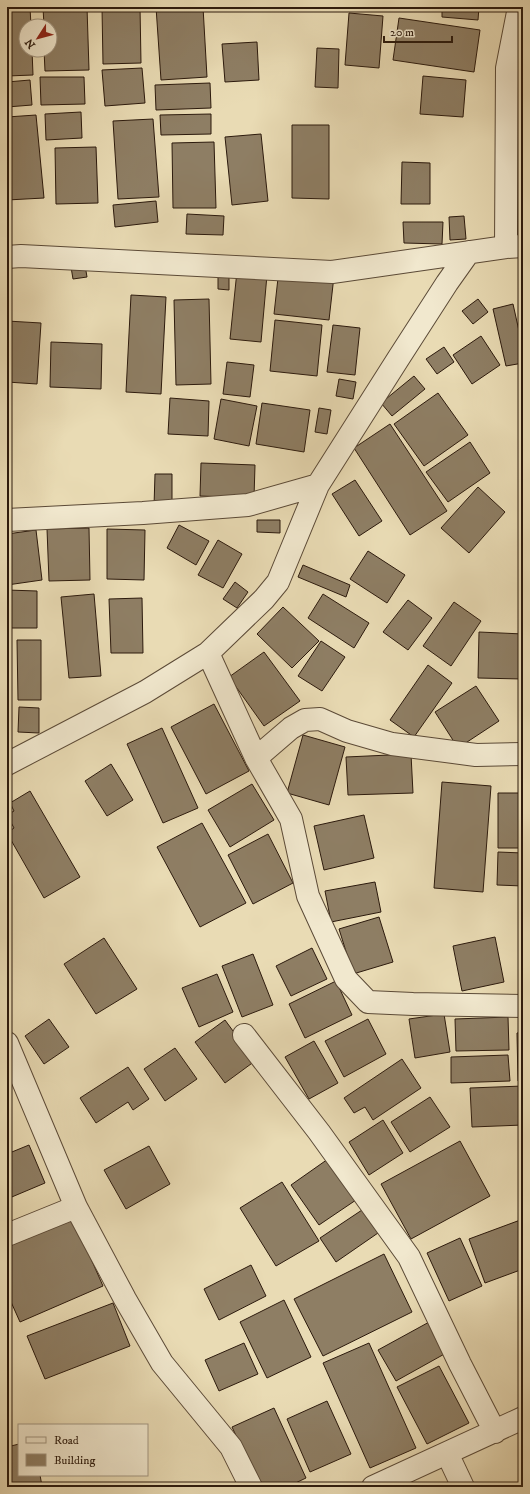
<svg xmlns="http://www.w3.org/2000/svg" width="530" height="1494" font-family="'IM FELL DW Pica',serif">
<rect width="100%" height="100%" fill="#e9dbb4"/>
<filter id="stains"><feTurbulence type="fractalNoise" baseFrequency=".005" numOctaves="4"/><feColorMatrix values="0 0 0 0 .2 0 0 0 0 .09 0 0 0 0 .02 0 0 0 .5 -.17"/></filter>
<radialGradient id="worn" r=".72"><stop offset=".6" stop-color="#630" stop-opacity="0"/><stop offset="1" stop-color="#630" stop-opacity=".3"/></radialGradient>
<!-- building -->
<path fill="#8e7e64" stroke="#2c1a0d" d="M7 7H30L31 26H26V50H32L33 75 7 76Z
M43 7H87L89 70 45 71 44 50H50V26H44Z
M140 7 141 63 103 64 102 8Z
M156 7H203L207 77 161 80Z
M442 7H479L478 20 442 17Z
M349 13 383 16 379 68 345 65Z
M399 18 480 30 474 72 393 60Z
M257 42 259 80 225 82 222 44Z
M317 48 339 49 338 88 315 87Z
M142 68 145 103 105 106 102 70Z
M423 76 466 80 463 117 420 114Z
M40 77H84L85 104 41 105Z
M30 80 32 105 7 107V82Z
M210 83 211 108 156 110 155 85Z
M81 112 82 138 46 140 45 114Z
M211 114V134L161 135 160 115Z
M36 115 44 198 7 200V117Z
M153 119 159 197 118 199 113 121Z
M292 125H329V199L292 198Z
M261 134 268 201 232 205 225 137Z
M214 142 216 208H173L172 143Z
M96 147 98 203 56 204 55 148Z
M402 162 430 163V204H401Z
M156 201 158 222 115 227 113 205Z
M187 214 224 216 223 235 186 234Z
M464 216 466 239 450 240 449 217Z
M403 222H443L442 244 404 243Z
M85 265 87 277 73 279 71 267Z
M279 269 334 276 329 320 274 314Z
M218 270H229V290L218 289Z
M237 271 267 275 261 342 230 339Z
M131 295 166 297 161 394 126 392Z
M209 299 211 384 176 385 174 300Z
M478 299 488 312 473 324 462 311Z
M513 304 523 349V363L506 366 493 309Z
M275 320 322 325 317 376 270 371Z
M7 321 41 323 37 384 7 382Z
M333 325 360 328 355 375 327 372Z
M481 336 500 365 472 384 453 355Z
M51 342 102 344 101 389 50 387Z
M444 347 454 362 437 374 426 359Z
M227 362 254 365 250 397 223 394Z
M414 376 425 389 392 416 381 403Z
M339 379 356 382 353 399 336 396Z
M438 393 468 435 424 466 394 424Z
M170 398 209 401 208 436 168 434Z
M221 399 257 406 249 446 214 439Z
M262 403 310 410 304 452 256 444Z
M319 408 331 410 327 434 315 432Z
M390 424 447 511 410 535 354 448Z
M470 442 490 473 448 502 426 472Z
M201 463 255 465 254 498 200 496Z
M155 474H172V506H154Z
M355 480 382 521 359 536 332 494Z
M478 487 505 512 469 553 441 528Z
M257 520H280V533L257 532Z
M179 525 209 541 196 565 167 548Z
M89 528 90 580 49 581 47 529Z
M107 529 145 530 144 580 107 579Z
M36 530 42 580 7 585V534Z
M218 540 242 554 223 588 198 575Z
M368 551 405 575 387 603 350 579Z
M303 565 350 585 346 597 298 577Z
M235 582 248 592 237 608 223 599Z
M7 590 37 591V628H7Z
M94 594 101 676 69 678 61 597Z
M323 594 369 623 354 648 308 618Z
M142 598 143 653H111L109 599Z
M408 600 432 618 408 650 383 632Z
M454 602 481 621 451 666 423 646Z
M283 607 319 641 292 668 257 634Z
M479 632 523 634 522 679 478 678Z
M17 640H41V700H18Z
M321 641 345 657 322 691 298 676Z
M264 652 300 701 264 726 229 677Z
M428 665 452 683 414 737 390 720Z
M476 686 499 721 458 748 435 712Z
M214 704 249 771 206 794 171 727Z
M7 707 10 743 7 744Z
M19 707 39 708V733L18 732Z
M162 728 198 808 163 823 127 744Z
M303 735 345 747 329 805 287 793Z
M411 754 413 793 348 795 346 757Z
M111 764 133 800 107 816 85 781Z
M442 782 491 786 483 892 434 888Z
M252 784 274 820 230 847 208 810Z
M30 791 80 877 44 898 7 833 14 828 7 815 14 811 10 803Z
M498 793H523V848H498Z
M364 815 374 858 324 870 314 826Z
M202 823 246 903 200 927 157 847Z
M268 834 293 883 253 904 228 855Z
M498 852 523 853V886L497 885Z
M375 882 381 912 331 922 325 891Z
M379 917 393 962 353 974 339 929Z
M495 937 504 982 462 991 453 946Z
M104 938 137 989 96 1014 64 964Z
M312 948 327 979 291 996 276 966Z
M253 954 273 1005 242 1017 222 966Z
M217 974 233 1012 199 1027 182 988Z
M336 981 352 1015 305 1038 289 1004Z
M444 1014 450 1052 415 1058 409 1019Z
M508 1017 509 1050 456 1051 455 1019Z
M49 1019 69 1047 44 1064 25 1036Z
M368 1019 386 1054 344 1077 325 1041Z
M225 1020 255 1061 225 1083 195 1042Z
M523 1032V1081H518L517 1033Z
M314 1041 338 1083 309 1099 285 1057Z
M175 1048 197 1079 165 1101 144 1069Z
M508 1055 510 1081 451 1083V1057Z
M402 1059 421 1088 373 1120 365 1107 354 1113 344 1098Z
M128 1067 149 1099 133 1110 128 1102 96 1123 80 1098Z
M523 1086V1125L472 1127 470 1088Z
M430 1097 450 1127 410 1152 391 1122Z
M383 1120 403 1153 369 1175 349 1142Z
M519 1136H523V1169Z
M460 1141 490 1196 411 1239 381 1184Z
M29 1145 45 1183 7 1199V1154Z
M149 1146 170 1184 126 1209 104 1170Z
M328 1159 356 1200 319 1225 291 1185Z
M282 1182 319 1241 276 1266 240 1208Z
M362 1210 378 1233 336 1262 320 1238Z
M73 1218 103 1286 20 1322 7 1293V1247Z
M523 1219V1269L485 1283 469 1239Z
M460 1238 482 1286 449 1301 427 1253Z
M384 1254 412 1312 323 1356 294 1299Z
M251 1265 266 1296 219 1320 204 1289Z
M284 1300 311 1357 267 1378 240 1322Z
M113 1303 130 1346 45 1379 27 1336Z
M431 1321 448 1352 396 1381 378 1350Z
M244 1343 258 1374 219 1391 205 1360Z
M369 1343 416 1448 370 1468 323 1363Z
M439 1366 469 1423 427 1444 397 1387Z
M327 1401 351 1454 310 1472 287 1419Z
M274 1408 306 1478 287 1487H260L232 1427Z
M19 1444V1475H40L42 1486 10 1487 7 1472V1447Z"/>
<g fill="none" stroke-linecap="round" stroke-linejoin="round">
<defs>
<path id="minor" d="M506 247 507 68 519 7
M7 257 21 256 332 272 506 247 523 246
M7 520 143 513 248 505 318 485
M208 653 256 758 291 819 308 896 346 979 368 1002 413 1004 523 1006
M256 758 291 728 305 720 320 719 347 731 392 744 476 755 523 754
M7 764 145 692 208 653 264 599 278 582 318 485 398 359 447 283 469 252
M244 1035 319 1132 409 1257 460 1364 495 1432
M7 1043 76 1207
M7 1235 76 1207 125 1299 162 1363 231 1447 251 1487
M447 1453 463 1487
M373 1487 523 1418"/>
</defs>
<!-- minor casing -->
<use href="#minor" stroke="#5b4a37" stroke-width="24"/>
<!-- minor -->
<use href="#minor" stroke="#f1e8ce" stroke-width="22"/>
</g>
<!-- margin -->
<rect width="530" height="1494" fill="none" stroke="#e9dbb4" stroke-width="24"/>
<rect x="8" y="8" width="514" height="1478" fill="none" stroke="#2c1a0d" stroke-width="2"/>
<rect x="12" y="12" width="506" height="1470" fill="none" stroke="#2c1a0d"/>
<!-- legend -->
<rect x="18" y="1424" width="130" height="52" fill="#f1e8ce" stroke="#a29681"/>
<rect x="26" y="1437" width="20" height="6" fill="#f1e8ce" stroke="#a29681"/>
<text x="54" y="1444" font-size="12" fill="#2c1a0d">Road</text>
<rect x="26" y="1454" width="20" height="12" fill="#8e7e64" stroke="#a29681"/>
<text x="54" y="1464" font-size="12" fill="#2c1a0d">Building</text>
<!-- north arrow -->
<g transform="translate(38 38) rotate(234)"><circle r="19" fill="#f1e8ce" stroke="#a29681"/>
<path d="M0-3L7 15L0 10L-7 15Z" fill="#8f2418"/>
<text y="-6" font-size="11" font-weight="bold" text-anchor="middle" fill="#2c1a0d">N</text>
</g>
<!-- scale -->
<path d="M384 36v6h68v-6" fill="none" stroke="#2c1a0d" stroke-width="2"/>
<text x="390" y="36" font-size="12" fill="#2c1a0d" stroke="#f1e8ce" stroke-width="3" paint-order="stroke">20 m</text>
<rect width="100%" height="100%" filter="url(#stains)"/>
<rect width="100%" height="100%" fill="url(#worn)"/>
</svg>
